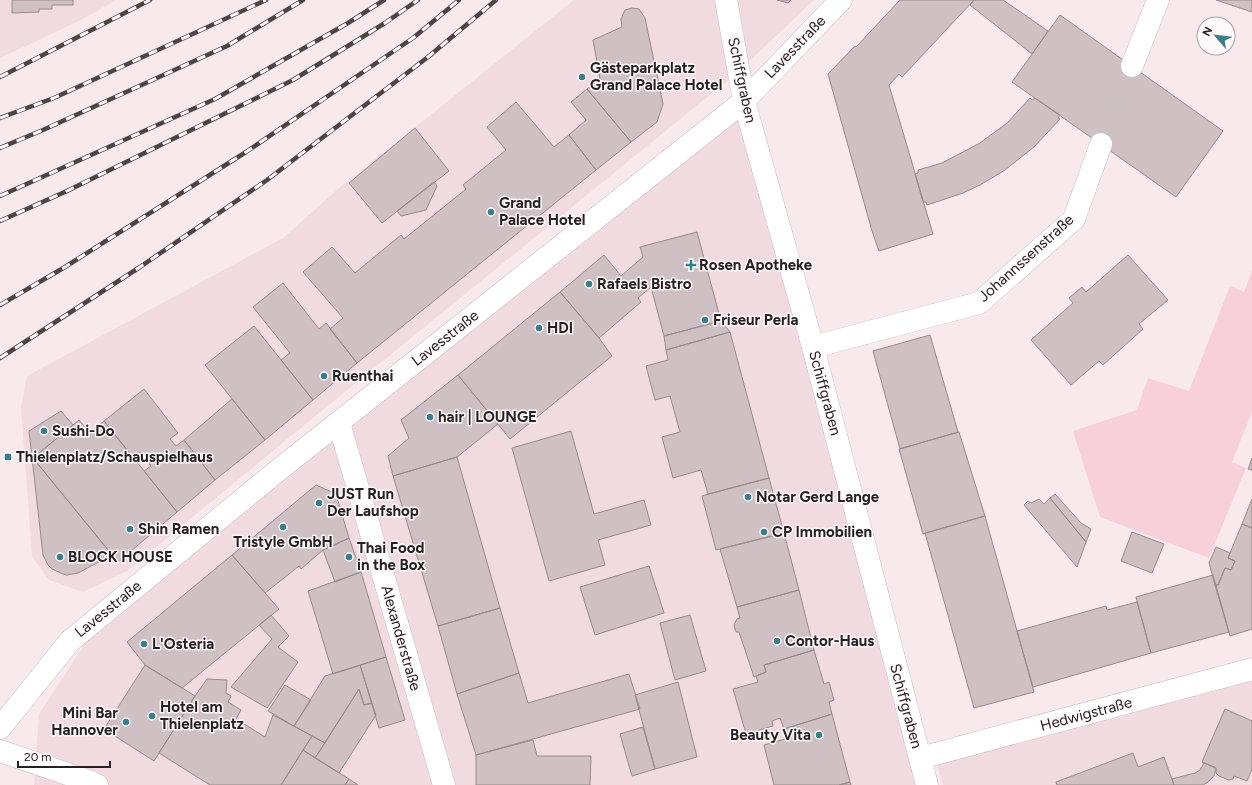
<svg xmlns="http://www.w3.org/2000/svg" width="1252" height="785" font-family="Figtree,sans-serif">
<rect width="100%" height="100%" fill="#f8e9ed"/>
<!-- built -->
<path fill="#f2dae1" d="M0 0H116L81 20 0 58Z
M574 0H814L738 72 330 404 127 571 83 592 49 580 32 556 21 407 27 376 283 238 338 189Z
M744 101 927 785H34L39 714 97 625Z
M1252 669V785H943L934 753Z"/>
<!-- green -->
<path fill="#f8d0db" d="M1252 271V412L1232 462 1246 468 1209 558 1100 517 1073 431 1137 410 1148 378 1189 391 1230 286 1244 292Z"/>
<!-- building -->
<path fill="#cec0c3" stroke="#978a8d" d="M12 0H73V5H52V9H39V12L12 13Z
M777 0H791L788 3Z
M900 0H974L902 77 899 74 889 85 933 234 879 251 872 231 828 74 855 46 856 47Z
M974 0H1003L1048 31 1032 54 970 5Z
M1216 0H1252V12Z
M632 8 639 9 645 18 663 104 657 122 631 142 587 89 600 79 593 40 622 27 621 19 625 10Z
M1060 15 1223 131 1176 197 1012 82Z
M587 89 631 142 596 170 569 135 586 120 571 102Z
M1030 98 1032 100 1035 98 1060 115 1058 118 1060 119 1034 147 1005 170 980 185 963 193 927 205 926 202H923L915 174 918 173V170L942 163 980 143 1007 123Z
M516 102 554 147 569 135 596 170 357 363 330 329 343 318 303 272 332 247 355 273 401 235 404 239 466 189 463 185 506 150 487 127Z
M415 128 449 171 382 223 349 183Z
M434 182 437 186 426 210 401 216 397 211Z
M697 232 721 321 664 336 651 287 638 298 641 302 599 338 560 292 604 255 621 276 643 257 640 247Z
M1128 255 1168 300 1139 324 1143 329 1103 365 1099 361 1071 385 1031 340 1073 303 1069 298 1082 287 1086 292Z
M283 283 319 329 326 323 357 363 313 400 281 360 290 353 253 307Z
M560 292 599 338 612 356 510 439 458 375Z
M721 321 730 332 666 350 664 336Z
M254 326 313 400 265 440 205 365Z
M730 332 769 478 708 494 701 470 673 478 662 437 680 432 670 396 655 400 646 366 668 360 666 350Z
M930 335 958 432 900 449 873 351Z
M458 375 498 424 457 457 393 476 388 456 409 438 401 420Z
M144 389 178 433 170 439 176 446 184 440 215 480 177 512 144 471 151 466 140 452 133 458 104 421Z
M232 399 265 440 215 480 184 440Z
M61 411 73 425 33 458 112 555 78 573 67 575 63 574 52 569 48 565 43 555 29 431Z
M79 420 90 433 104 421 177 512 118 562 33 458Z
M571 431 594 514 644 500 651 525 598 540 605 565 549 581 512 448Z
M959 432 985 516 923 534 899 449Z
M457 457 500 608 438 626 393 476Z
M1252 458V470L1248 469Z
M769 478 784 533 716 550 702 496Z
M316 485 336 494 349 538 323 550 301 569 299 566 265 593 232 555Z
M1055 494 1081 523 1091 529 1086 542 1050 498Z
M1050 498 1086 542 1077 567 1024 505 1028 501 1031 503 1039 499 1044 504Z
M1252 499V528L1242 524Z
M985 516 1034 692 974 708 925 533Z
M1242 524 1252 528V629L1230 636 1215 585H1218L1225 568 1231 570 1235 561 1228 558Z
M1132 532 1164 544 1152 573 1121 561Z
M784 533 799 590 737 607 720 549Z
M349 538 361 572 335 582 323 550Z
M1216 547 1230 553 1228 558 1235 561 1231 570 1225 568 1218 585H1215L1209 563Z
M232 555 279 609 182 688 145 665 127 642Z
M649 566 664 613 595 635 580 587Z
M361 572 386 657 333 674 308 591Z
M1213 575 1229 632 1151 653 1136 597Z
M799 590 814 650 764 665 766 672 754 677 739 632H736L734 625 737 619 740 618 737 607Z
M1137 602 1151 653 1033 687 1017 631 1106 606 1107 610Z
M500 608 519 673 457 694 438 626Z
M271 615 289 636 278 647 298 662 267 708 231 687 272 639 259 625Z
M690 615 706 671 675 680 660 623Z
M814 650 824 684 829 682 834 700 829 702 832 714 784 729 780 718 772 721 773 726 746 734 733 689 758 682 756 676 766 672 764 665Z
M386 657 405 720 379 728 360 665Z
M145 665 195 696 154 761 104 729Z
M360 665 372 703 364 705 359 689 325 743 294 726 325 676Z
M519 673 528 703 629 674 640 709 476 755 457 694Z
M207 679 227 680 226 693 231 696 228 702 241 710 236 719 265 737 273 715 312 736 281 785H210L159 753 195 696Z
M678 682 697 757 655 769 635 695Z
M285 685 311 700 294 726 268 711Z
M359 689 364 705 372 703 376 715 339 773 315 758Z
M1225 709 1252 721V769L1247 781 1234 776 1233 779 1229 780 1219 776 1216 773V768L1202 762Z
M832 714 850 782 839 785H774L764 745 785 739 784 729Z
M643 727 655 769 632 776 620 734Z
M312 736 325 743 315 758 303 750Z
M533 740 537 756H591L590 785H476V755Z
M303 750 349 779 345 785H281Z
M1133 753 1138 767 1164 757 1174 785H1057L1056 782Z
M1204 763 1216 768 1214 776 1208 782 1203 785H1174L1172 779 1195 773 1200 770Z
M349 779 358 785H345Z
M850 782 851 785H839Z"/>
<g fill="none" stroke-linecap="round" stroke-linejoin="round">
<!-- minor-tunnel -->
<path stroke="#cec1c4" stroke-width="22" stroke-dasharray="22 11" stroke-linecap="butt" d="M1101 144 1132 66"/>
<defs>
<path id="minor" d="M1132 66 1158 0
M813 347 979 303 1074 219 1101 144
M339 423 444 785
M920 758 1252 669"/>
<path id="tertiary" d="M0 728 70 641 276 472 744 101 841 0
M0 751 91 782 97 785"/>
<path id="secondary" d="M726 0 744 101 813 347 927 785"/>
</defs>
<!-- minor casing -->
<use href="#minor" stroke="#cbbdc0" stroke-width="23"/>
<!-- tertiary casing -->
<use href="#tertiary" stroke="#cbbdc0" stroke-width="23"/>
<!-- secondary casing -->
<use href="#secondary" stroke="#cbbdc0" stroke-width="23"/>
<!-- minor -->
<use href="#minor" stroke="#fff" stroke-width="22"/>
<!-- tertiary -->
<use href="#tertiary" stroke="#fff" stroke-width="22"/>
<!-- secondary -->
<use href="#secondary" stroke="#fff" stroke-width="22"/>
<defs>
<path id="rail" d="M0 77 150 0
M0 118 54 98 266 0
M0 148 43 130 227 46 303 0
M0 196 20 187 215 99 348 23 384 0
M0 221 67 191 293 80 385 23 418 0
M0 305 65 267 246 152 413 38 459 0
M0 358 140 267 267 180 428 57 496 0"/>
</defs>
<!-- rail casing -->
<use href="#rail" stroke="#4c4447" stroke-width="4.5"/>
<!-- rail -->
<use href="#rail" stroke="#fff9fb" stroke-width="3" stroke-dasharray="9" stroke-linecap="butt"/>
</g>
<!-- markers -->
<g fill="#397f8b" stroke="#fff9fb" stroke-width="1.5">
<circle cx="582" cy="77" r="4"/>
<circle cx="491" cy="212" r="4"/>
<path d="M689 259h4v4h4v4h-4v4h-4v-4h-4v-4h4z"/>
<circle cx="589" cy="284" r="4"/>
<circle cx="705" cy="320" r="4"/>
<circle cx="539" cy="328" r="4"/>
<circle cx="324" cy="376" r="4"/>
<circle cx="430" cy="417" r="4"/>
<circle cx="44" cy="431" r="4"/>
<rect x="4" y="453" width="8" height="8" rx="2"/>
<circle cx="748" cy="497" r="4"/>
<circle cx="319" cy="503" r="4"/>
<circle cx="283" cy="527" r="4"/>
<circle cx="130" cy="529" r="4"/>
<circle cx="764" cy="532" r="4"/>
<circle cx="60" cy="557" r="4"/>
<circle cx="349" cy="557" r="4"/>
<circle cx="777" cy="641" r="4"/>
<circle cx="144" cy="644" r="4"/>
<circle cx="152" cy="716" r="4"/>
<circle cx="126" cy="722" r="4"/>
<circle cx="819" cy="735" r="4"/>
</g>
<g text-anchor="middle" stroke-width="3" stroke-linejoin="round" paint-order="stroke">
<!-- street labels -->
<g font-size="15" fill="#262022" stroke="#fff9fb">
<text transform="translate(795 47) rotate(-46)" y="5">Lavesstraße</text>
<text transform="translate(742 80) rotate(78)" y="5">Schiffgraben</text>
<text transform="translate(1026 258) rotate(-42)" y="5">Johannssenstraße</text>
<text transform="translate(445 338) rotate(-38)" y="5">Lavesstraße</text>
<text transform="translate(825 393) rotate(75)" y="5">Schiffgraben</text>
<text transform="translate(108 609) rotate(-39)" y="5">Lavesstraße</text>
<text transform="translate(401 638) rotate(74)" y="5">Alexanderstraße</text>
<text transform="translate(906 706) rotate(75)" y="5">Schiffgraben</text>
<text transform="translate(1086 714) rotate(-15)" y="5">Hedwigstraße</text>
</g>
<!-- poi labels -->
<g font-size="15" font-weight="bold" fill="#262022" stroke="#fff9fb" text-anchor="start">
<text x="590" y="73">Gästeparkplatz<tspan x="590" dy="17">Grand Palace Hotel</tspan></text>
<text x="499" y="208">Grand<tspan x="499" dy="17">Palace Hotel</tspan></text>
<text x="699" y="270">Rosen Apotheke</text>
<text x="597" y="289">Rafaels Bistro</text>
<text x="713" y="325">Friseur Perla</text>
<text x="547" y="333">HDI</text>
<text x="332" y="381">Ruenthai</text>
<text x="438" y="422">hair | LOUNGE</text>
<text x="52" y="436">Sushi-Do</text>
<text x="16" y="462">Thielenplatz/Schauspielhaus</text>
<text x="327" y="499">JUST Run<tspan x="327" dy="17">Der Laufshop</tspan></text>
<text x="756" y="502">Notar Gerd Lange</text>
<text x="138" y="534">Shin Ramen</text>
<text x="772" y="537">CP Immobilien</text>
<text x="283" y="547" text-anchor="middle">Tristyle GmbH</text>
<text x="357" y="553">Thai Food<tspan x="357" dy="17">in the Box</tspan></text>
<text x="68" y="562">BLOCK HOUSE</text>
<text x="785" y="646">Contor-Haus</text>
<text x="152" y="649">L'Osteria</text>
<text x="160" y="712">Hotel am<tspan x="160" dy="17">Thielenplatz</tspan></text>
<text x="118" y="718" text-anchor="end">Mini Bar<tspan x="118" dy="17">Hannover</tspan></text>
<text x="811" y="740" text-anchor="end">Beauty Vita</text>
</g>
</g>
<!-- north arrow -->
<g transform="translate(1216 36) rotate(298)"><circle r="19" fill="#fff9fb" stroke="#a8a2a4"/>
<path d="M0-3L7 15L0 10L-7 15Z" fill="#397f8b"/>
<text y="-6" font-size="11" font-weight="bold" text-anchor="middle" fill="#262022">N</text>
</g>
<!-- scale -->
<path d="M18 761v6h92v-6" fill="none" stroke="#262022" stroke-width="2"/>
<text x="24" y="761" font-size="12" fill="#262022" stroke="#fff9fb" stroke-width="3" paint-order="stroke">20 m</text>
</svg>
